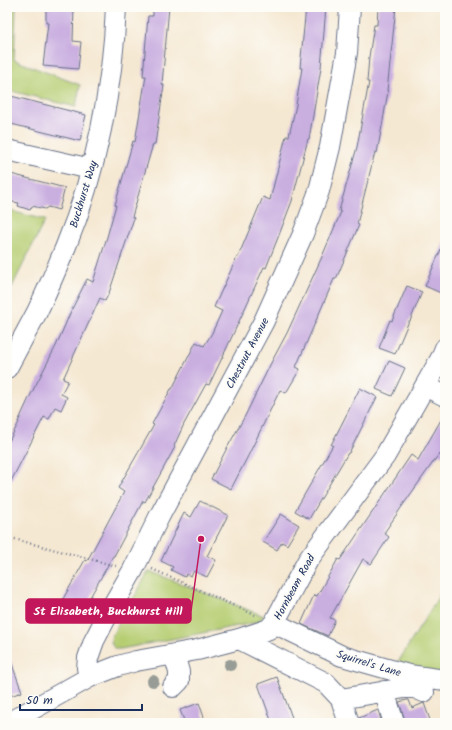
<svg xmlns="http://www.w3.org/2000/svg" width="452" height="730" font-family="Kalam,sans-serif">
<rect width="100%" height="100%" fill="#fdfcf7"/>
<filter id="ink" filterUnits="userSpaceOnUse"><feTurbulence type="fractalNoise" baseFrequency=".025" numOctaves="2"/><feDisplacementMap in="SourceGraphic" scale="8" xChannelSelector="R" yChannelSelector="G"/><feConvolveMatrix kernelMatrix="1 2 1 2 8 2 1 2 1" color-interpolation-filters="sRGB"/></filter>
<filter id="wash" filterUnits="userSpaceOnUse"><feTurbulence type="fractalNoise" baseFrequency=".012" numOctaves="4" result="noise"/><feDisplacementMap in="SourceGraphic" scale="16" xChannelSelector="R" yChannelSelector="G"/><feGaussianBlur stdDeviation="0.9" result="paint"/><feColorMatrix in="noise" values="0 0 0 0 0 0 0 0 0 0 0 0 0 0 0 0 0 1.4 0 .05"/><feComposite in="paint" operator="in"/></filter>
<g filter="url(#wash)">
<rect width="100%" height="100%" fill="#f5e8d2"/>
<!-- green -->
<path fill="#b6cd72" stroke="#687e68" d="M7 7H16L14 60 80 85 76 107 7 90Z
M7 210 45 220 7 297Z
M149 571 264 616 258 622 121 649H115C111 644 110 641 112 635Z
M445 586V685L389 677Z"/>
<g id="blocks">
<!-- building -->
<path fill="#c9aee0" d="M46 7H74L73 41 81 42 78 69 43 66 48 23H46Z
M153 7H169L162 84 164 85 155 144H153L132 217 134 218 109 293 105 301 100 298 63 379 68 381 61 394 67 397 61 410 55 407 49 419 44 417 7 489V445L19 422H18L29 398 56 346 71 311 87 279 93 282 107 237 116 205H115L133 141 135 142 146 76H143L148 16H153Z
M306 7H326L321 68 309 139H308L292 201 279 235 266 268 264 267 223 356 209 385 206 384 184 424 174 446 175 447 145 502 143 501 114 556H113L79 617 67 610 71 603 63 599 85 560 87 561 124 492 118 488 154 425 152 424 171 389H172L196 342 204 346 212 333 222 311 214 307 237 257H238L263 197 270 200 286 136H289L296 105 302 68H300Z
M378 7H396L387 91H388L384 115 377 153 375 152 357 224 359 225 342 265 336 279H334L296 367 300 369 286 393 280 390 249 454 231 489 211 479 227 448 245 416 272 361 287 333 321 259 341 212 339 211 357 147 369 82H367L369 57 374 25H377Z
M7 95 86 115 80 141 7 123Z
M7 173 65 188 59 210 48 207 45 209 32 206 30 210 18 206 19 203 7 201Z
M445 240V283L441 293 425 286Z
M407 286 422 292 410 321H409L395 354 379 348 390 320 392 321Z
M389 361 405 368 392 396 376 389Z
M360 388 377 397 349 453H348L309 519 295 511 333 445H331Z
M445 413V457L439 454 405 502 384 533 389 537 371 564 363 559 330 618 335 620 328 636 301 624 314 595 317 596 338 559 340 560 411 455 418 460Z
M200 501 228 515 207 556 216 560 207 577 194 571 191 576 186 574 185 577 171 570 173 567 161 561 184 513 191 517Z
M281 514 299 525 287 545 282 542 277 550 263 542Z
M9 656 22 692 7 697V657Z
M277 677 294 723H272L258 684Z
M407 700H409L412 708 424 703 431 723H405V720L399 702Z
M199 703 206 723H185L180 710Z
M378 710 382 723H360L359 718Z"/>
</g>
</g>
<g filter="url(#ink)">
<use href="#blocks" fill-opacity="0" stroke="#677087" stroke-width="1"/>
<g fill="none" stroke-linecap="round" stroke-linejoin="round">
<defs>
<path id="minor" d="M7 150 91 169
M7 368C17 349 27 331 37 312 47 291 57 268 66 246 96 173 113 86 116 7
M425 386 445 396
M274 623 342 656 409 675 445 680
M239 639 326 683 341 699 349 723
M90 677 87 668 88 658 94 641 110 610 133 570 159 517 264 321 303 234 319 191 330 147 347 53 350 7
M173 687 179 681V672L174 654
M384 691 394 723
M341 699 404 688H415L424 692
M8 723 90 677 118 666 136 661 197 650 239 639 269 629 274 623 308 560 385 456 441 358 445 348"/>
</defs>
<!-- minor casing -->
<use href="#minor" stroke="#677087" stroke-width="22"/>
<!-- path -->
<path stroke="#677087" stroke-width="2.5" stroke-dasharray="1 3" stroke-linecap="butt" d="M7 537 116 566
M152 569 255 615"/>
<!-- minor -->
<use href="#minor" stroke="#fff" stroke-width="20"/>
</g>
<!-- trees -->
<g fill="#979c96">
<circle cx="230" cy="665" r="6"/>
<circle cx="153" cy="681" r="6"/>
</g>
</g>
<g text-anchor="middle" stroke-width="4" stroke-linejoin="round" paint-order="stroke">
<!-- street labels -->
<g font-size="11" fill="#1b2f5e" stroke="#fdfcf7">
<text transform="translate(83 194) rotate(-73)" y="4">Buckhurst Way</text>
<text transform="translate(247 353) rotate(-62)" y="4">Chestnut Avenue</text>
<text transform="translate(294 587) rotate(-61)" y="4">Hornbeam Road</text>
<text transform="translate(369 663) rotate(17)" y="4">Squirrel's Lane</text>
</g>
</g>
<!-- callouts -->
<path fill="none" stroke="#c2185b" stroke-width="1.5" d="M201 539L191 611"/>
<circle fill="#c2185b" stroke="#fdfcf7" stroke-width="1.5" cx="201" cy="539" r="4"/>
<rect fill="#c2185b" stroke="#c2185b" stroke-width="1.5" x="26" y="599" width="165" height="24" rx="4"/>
<g font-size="12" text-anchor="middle" font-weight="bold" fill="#fff">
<text x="108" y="615">St Elisabeth, Buckhurst Hill</text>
</g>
<!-- margin -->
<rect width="452" height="730" fill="none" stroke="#fdfcf7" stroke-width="24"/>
<!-- scale -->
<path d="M20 704v6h122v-6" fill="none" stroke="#1b2f5e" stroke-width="2"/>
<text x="26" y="704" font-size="12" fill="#1b2f5e" stroke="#fdfcf7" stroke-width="3" paint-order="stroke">50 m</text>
</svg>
